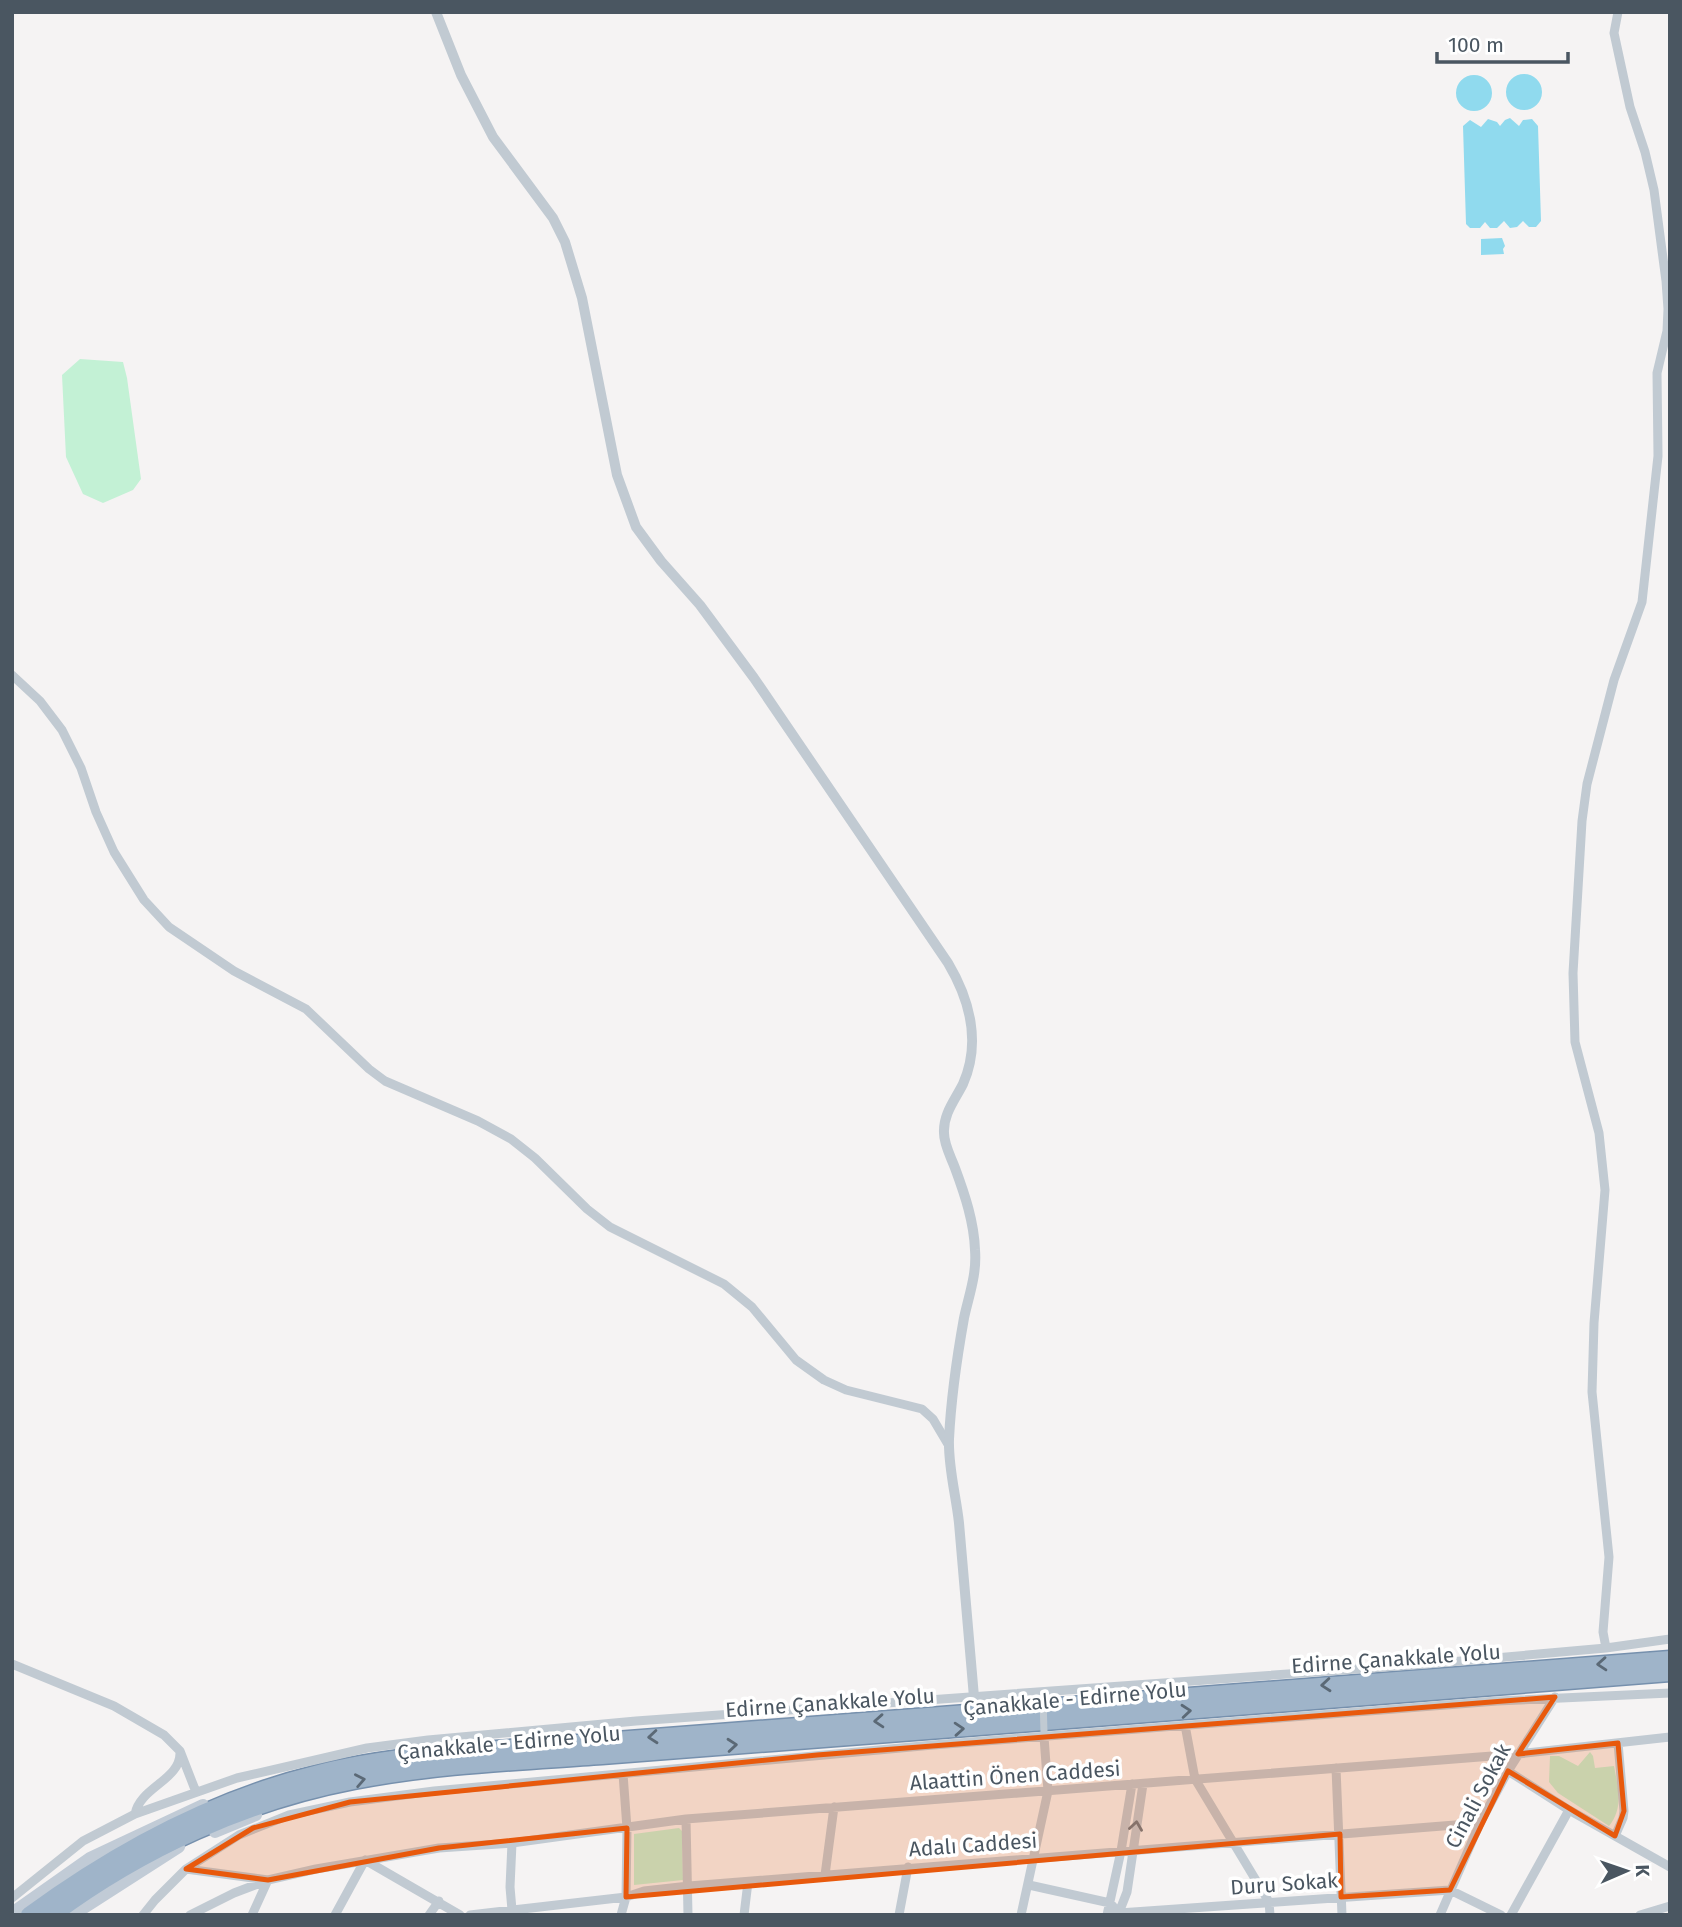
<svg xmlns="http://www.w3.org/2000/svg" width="1682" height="1927" font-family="'Fira Sans',sans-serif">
<rect width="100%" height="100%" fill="#f5f3f3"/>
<!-- green -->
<path fill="#c3f1d5" d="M80 359 123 362 127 378 141 479 133 490 103 503 83 494 66 457 62 375Z
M1590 1752 1593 1756 1595 1768 1614 1766C1618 1788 1624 1807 1609 1826L1558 1793 1549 1782 1550 1756H1559L1578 1766Z
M679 1828 682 1831 683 1880 634 1885V1834Z"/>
<!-- water -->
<path fill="#90daee" d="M1506 92a18 18 0 1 1 36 0a18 18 0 1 1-36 0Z
M1456 93a18 18 0 1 1 36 0a18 18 0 1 1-36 0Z
M1510 118 1519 126 1523 120 1532 119 1538 126 1541 221 1536 227H1529L1523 221 1517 227 1510 228 1504 221 1497 228H1490L1485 222 1480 228H1470L1466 224 1463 126 1470 120 1481 127 1488 119 1497 122 1500 126 1505 120Z
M1502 238 1505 246 1503 249 1504 254 1481 255V239Z"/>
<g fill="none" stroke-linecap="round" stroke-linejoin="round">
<defs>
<path id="trunk" d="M29 1915C115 1852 211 1800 315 1774 404 1751 499 1750 590 1742L1670 1659
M53 1915C142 1849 245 1802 354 1781 435 1765 519 1762 602 1756 715 1747 828 1739 941 1730 1184 1712 1427 1692 1670 1673"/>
</defs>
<!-- trunk casing -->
<use href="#trunk" stroke="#7690ad" stroke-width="19"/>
<!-- minor -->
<path stroke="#c1cad2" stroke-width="9" d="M12 675 40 701 62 730 81 768 96 812 114 852 144 900 169 927 234 971 306 1009 369 1069 385 1081 478 1121 511 1139 535 1158 587 1209 610 1227 724 1284 752 1307 796 1360 824 1380 846 1390 922 1409 933 1419 949 1446
M1606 1648 1603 1632 1609 1557 1592 1392 1594 1323 1605 1190 1599 1133 1575 1042 1573 973 1582 821 1587 784 1614 680 1642 602 1658 456 1657 373 1667 331 1668 309 1666 281 1654 190 1645 152 1630 107 1614 33 1618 12
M12 1664 114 1706 164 1735 180 1751 196 1792
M1185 1725 1195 1779 1269 1902 1270 1915
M1336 1768 1342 1915
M1508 1771 1569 1810 1670 1867
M135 1814C140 1787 181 1780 180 1752
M686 1819 688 1915
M1615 1836 1623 1818 1624 1811 1618 1743
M365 1860 460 1915
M186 1869 268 1880 252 1915
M825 1875 834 1807
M1029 1885 1110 1903 1119 1913 1450 1890 1501 1915
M12 1898 83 1841 135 1814 237 1778 367 1748 428 1740 636 1721 1427 1664 1606 1648 1670 1639
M512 1910 510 1887 512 1843
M143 1915 155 1900 186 1869 239 1835 289 1815 350 1802 434 1791 933 1745 1497 1701 1670 1693
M190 1915 234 1893 268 1880 316 1869 439 1848 512 1843 686 1819 1518 1754 1670 1737
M335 1915 365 1860
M429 1915 439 1901
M470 1915 626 1897 644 1891 689 1886 1480 1823
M621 1915 626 1897 627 1828 623 1774
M744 1915 748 1882
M899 1915 908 1867
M1021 1915 1048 1791 1044 1737
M1107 1915 1121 1851 1132 1784
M1118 1915 1127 1892 1143 1784
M1440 1915 1480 1823 1508 1771 1555 1697
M1511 1915 1569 1810
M1640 1915 1670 1906"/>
<!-- tertiary -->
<path stroke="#c1cad2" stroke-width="10" d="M436 12 461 75 493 137 553 218 565 242 582 298 617 475 636 527 661 561 700 605 754 678 948 963C970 1000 981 1043 963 1084 955 1100 943 1114 944 1133 944 1145 951 1157 955 1168 965 1195 974 1222 975 1250 977 1274 969 1295 964 1318 957 1357 951 1398 949 1439 948 1467 956 1495 959 1523 964 1581 969 1639 974 1697"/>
<!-- secondary -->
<path stroke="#c1cbd6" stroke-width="12" d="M215 1832 256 1815
M12 1913 90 1858 203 1805
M73 1915 179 1847"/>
<!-- trunk -->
<use href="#trunk" stroke="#9fb4c9" stroke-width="16"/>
<!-- pedestrian-bridge -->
<path stroke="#c1cad2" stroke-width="7" d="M1043 1699 1044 1732"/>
</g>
<!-- one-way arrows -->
<defs><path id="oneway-chevron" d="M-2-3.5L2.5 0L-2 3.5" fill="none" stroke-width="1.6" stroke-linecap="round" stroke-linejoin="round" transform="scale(1.75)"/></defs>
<g stroke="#5b6976">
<use href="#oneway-chevron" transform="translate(1602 1664) rotate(176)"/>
<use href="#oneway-chevron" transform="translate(1326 1685) rotate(175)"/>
<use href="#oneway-chevron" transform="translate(1186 1711) rotate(-5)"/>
<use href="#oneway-chevron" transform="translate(879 1721) rotate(176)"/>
<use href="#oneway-chevron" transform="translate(959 1729) rotate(-4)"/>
<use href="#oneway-chevron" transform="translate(653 1737) rotate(175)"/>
<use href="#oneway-chevron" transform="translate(732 1745) rotate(-5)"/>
<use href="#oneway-chevron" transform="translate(360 1780) rotate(-11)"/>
</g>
<use stroke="#6e7983" href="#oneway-chevron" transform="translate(1136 1826) rotate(-82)"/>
<!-- marked area -->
<path fill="#e8590c" fill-opacity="0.2" stroke="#e8590c" stroke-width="5" stroke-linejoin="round" d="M1555 1697 1518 1754 1618 1743 1624 1811 1615 1836 1508 1771 1450 1890 1341 1897 1340 1834 626 1897 627 1828 439 1848 268 1880 186 1869 253 1828 350 1802 817 1755Z"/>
<g text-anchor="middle" stroke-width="7" stroke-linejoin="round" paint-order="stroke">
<!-- street labels -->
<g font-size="21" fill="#4a5661" stroke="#fff">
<text transform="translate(1396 1659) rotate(-4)" y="7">Edirne Çanakkale Yolu</text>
<text transform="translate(1075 1699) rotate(-5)" y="7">Çanakkale - Edirne Yolu</text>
<text transform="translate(830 1703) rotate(-4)" y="7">Edirne Çanakkale Yolu</text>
<text transform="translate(509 1743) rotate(-5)" y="7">Çanakkale - Edirne Yolu</text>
<text transform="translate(1015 1776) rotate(-4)" y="7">Alaattin Önen Caddesi</text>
<text transform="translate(1478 1796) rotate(-62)" y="7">Cinali Sokak</text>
<text transform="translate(973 1845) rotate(-4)" y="7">Adalı Caddesi</text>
<text transform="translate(1284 1884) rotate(-4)" y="7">Duru Sokak</text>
</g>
</g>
<!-- border -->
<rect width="1682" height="1927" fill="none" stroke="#4a5661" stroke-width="28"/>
<!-- north arrow -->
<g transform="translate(1626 1871) rotate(88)" stroke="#ffffff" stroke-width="5" paint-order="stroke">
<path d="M0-5L12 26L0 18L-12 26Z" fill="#4a5661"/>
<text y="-10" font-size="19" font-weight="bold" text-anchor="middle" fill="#4a5661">K</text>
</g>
<!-- scale -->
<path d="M1437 52v10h131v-10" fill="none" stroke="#4a5661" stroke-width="3.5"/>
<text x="1448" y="52" font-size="21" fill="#4a5661" stroke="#ffffff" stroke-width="5" paint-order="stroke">100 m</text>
</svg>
